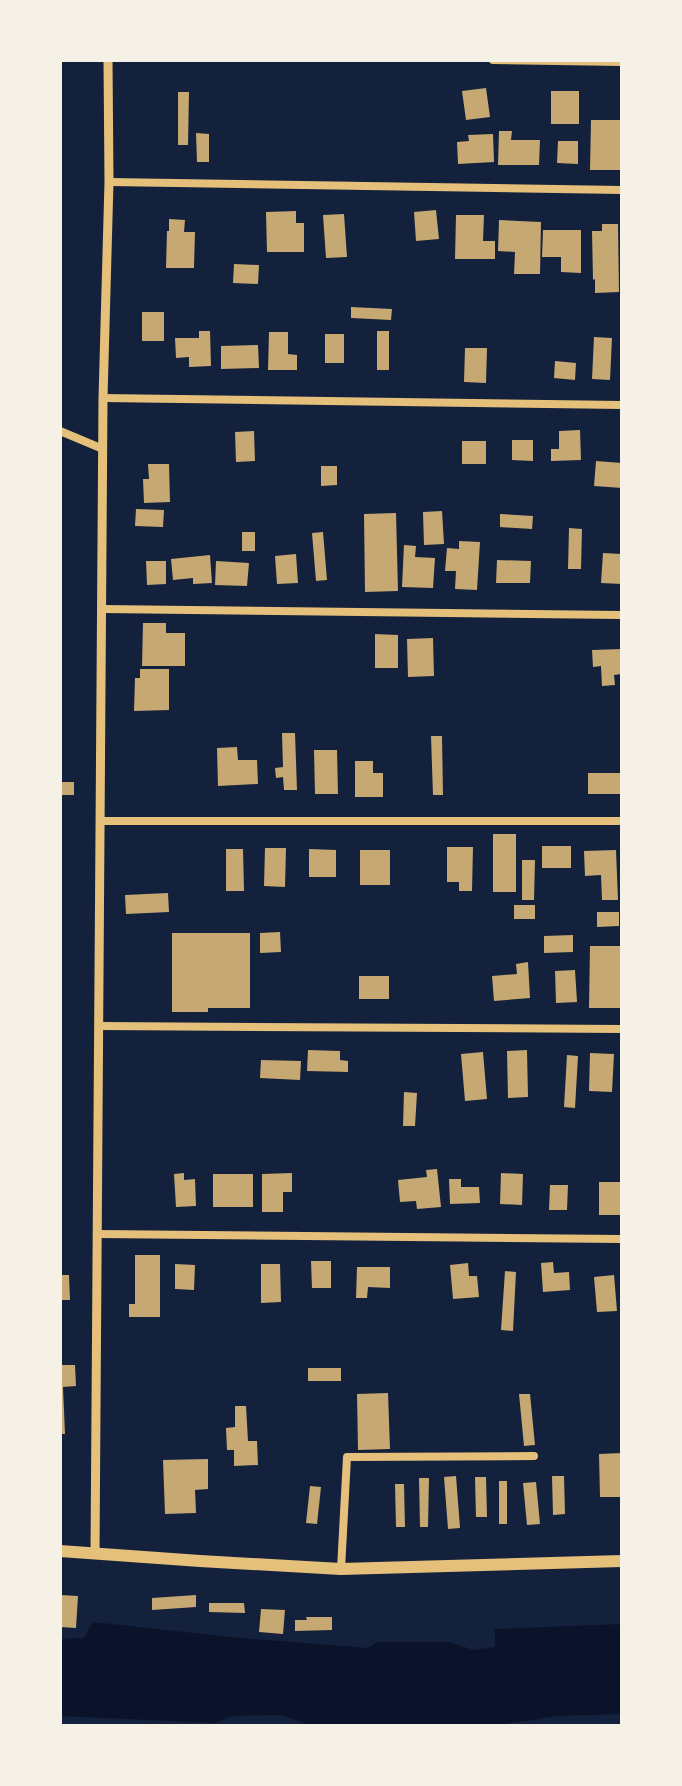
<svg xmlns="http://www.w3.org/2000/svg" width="682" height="1786" font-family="'Exo 2',sans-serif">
<rect width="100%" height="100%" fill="#14213d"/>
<!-- water -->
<path fill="#0b132b" d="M93 1622 230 1637 368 1648 377 1642H450L473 1650 495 1647V1629L622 1624V1714L557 1716 492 1726H376L359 1723 352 1726H312L281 1715 233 1716 215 1723 60 1716V1639L84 1638Z"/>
<!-- building -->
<path fill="#c6a872" d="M486 88 490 117 466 120 462 91Z
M551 91H579V124H551Z
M178 92H189L188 145H178Z
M591 120H622V170H590Z
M499 131H512L511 140H540L539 165H498Z
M196 133 209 134V162H197Z
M493 134 494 162 458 164 457 142 469 141 468 135Z
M558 141H578V164L557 163Z
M436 210 439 239 416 241 414 212Z
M296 211V223H304V252H267L266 212Z
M344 214 347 257 326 258 323 215Z
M456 215H484L483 241H495V259H455Z
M169 219 185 220 184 232H195L194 268H166L167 231H169Z
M499 220 541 222 540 274H514L515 252 498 251Z
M602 224H618L619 292 595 293V279L593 280 592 231H602Z
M543 230H581V273L561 272V257H542Z
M234 264 259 265 258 284 233 283Z
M351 307 392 309 391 320 351 318Z
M142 312H164V341H142Z
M199 331H210L211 366 189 367V357L176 358 175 338H199Z
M377 331H389V370H377Z
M269 332H288V354L297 355V370H268Z
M325 334H344V363H325Z
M594 337 612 338 610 380 592 379Z
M258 345 259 368 221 369V346Z
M465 348H487L486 383 464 382Z
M555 361 576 363 575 380 554 378Z
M580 430 581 460 551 461V449H559V431Z
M254 431 255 461 236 462 235 432Z
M512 440H533V461L512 460Z
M462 441H486V464H462Z
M596 461 622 463V488L594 486Z
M148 464H169L170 502 144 503 143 479H149Z
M321 466H337V485L321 486Z
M136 509 164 510 163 527 135 526Z
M442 511 444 544 424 545 423 512Z
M396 513 398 591 365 592 364 514Z
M500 514 533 516 532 529 500 527Z
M569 528 582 529 581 569H568Z
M242 532H255V551H242Z
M323 532 327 580 316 581 312 533Z
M459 541 480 542 477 590 455 589 456 571H445L447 548 459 549Z
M404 545 416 546 415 557 435 558 433 588 402 587Z
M603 553 622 554V584L601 583Z
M296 554 298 583 277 584 275 556Z
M210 555 212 583 193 584V578L173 580 171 559Z
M497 560 531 561 530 583H496Z
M146 561H166V584L147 585Z
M216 561 249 563 247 586 215 585Z
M143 623H166V633H185V666H142Z
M375 634 398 635V668H375Z
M433 638 434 676 408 677 407 639Z
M622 649V674L614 675 615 685 602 686 601 666 593 667 592 650Z
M140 669H169V710L134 711 135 678H140Z
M282 733H295L297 790H284L283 777 276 778 275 768 283 767Z
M431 736H442L443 795H433Z
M237 747 238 760H257L258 784 218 786 217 748Z
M314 750H337L338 794H315Z
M355 761H373V773H383V797H355Z
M588 773H622V794H588Z
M60 782H74V795H60Z
M493 834H516V892H493Z
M542 846H571V868H542Z
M447 847H473L472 891H459V882H447Z
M265 848H286L285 887 264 886Z
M226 849H243L244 891H226Z
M309 849 336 850V877H309Z
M360 850H390V885H360Z
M616 850 618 900H602L601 875 585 876 584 851Z
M522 860H535L534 900H522Z
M168 893 169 912 126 914 125 895Z
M514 905H535V919H514Z
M597 912H619V926L597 927Z
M280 932 281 952 260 953V933Z
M172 933H250V1008H208V1012H172Z
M573 935V952L544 953V936Z
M590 946H622V1008H589Z
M528 962 530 998 494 1001 492 976 517 974 516 964Z
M575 970 577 1002 556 1003 555 971Z
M359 976H389V999H359Z
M308 1050 340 1051V1060L348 1061V1072L307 1071Z
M527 1050 528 1097 508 1098 507 1051Z
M483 1052 487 1099 465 1101 461 1054Z
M590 1053 614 1054 612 1092 589 1091Z
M567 1055 578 1056 575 1108 564 1107Z
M261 1060 301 1061 300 1080 260 1078Z
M404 1092 417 1093 415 1126H403Z
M437 1169 441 1207 417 1209 416 1201 400 1202 398 1180 427 1177 426 1170Z
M184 1173V1180L195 1179 196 1206 176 1207 174 1174Z
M292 1173V1192H283V1212H262V1174Z
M501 1173 523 1174 522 1205 500 1204Z
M213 1174H253V1207H213Z
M449 1179H461V1187H479L480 1203 450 1204Z
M599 1182H620V1215H599Z
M550 1185H568L567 1210H549Z
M135 1255H160V1317H129V1304H135Z
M311 1261H331V1288H312Z
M553 1262 554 1273 569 1272 570 1290 543 1292 541 1263Z
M468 1263 469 1276H477L479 1297 453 1299 450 1265Z
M175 1264 195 1265 194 1290 175 1289Z
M261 1264H280L281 1302 261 1303Z
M357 1267H390V1288L368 1287 367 1298H356Z
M505 1271 516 1272 513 1331 501 1330Z
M60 1275H69L70 1300H60Z
M614 1275 617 1311 597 1312 594 1277Z
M60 1365H75L76 1386 63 1387 65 1434H60Z
M308 1368H341V1381H308Z
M388 1393 390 1449 358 1450 357 1394Z
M519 1394H530L535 1445 524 1446Z
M235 1406H246L248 1441H257L258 1465 234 1466V1450H227L226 1428 235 1427Z
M622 1453V1497H600L599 1454Z
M208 1459V1489L195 1490 196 1513 165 1514 163 1460Z
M456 1476 460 1528 448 1529 444 1477Z
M552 1476H564L565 1514 553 1515Z
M475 1477H486L487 1517H476Z
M419 1478H429L428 1527H420Z
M499 1481H507V1524H499Z
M536 1482 540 1524 527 1525 523 1483Z
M395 1484H404L405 1527H396Z
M310 1486 321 1487 317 1524 306 1523Z
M60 1595 78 1596 76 1628 60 1627Z
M196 1595V1607L152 1610V1598Z
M209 1603H244L245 1613 209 1612Z
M261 1609 285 1610 283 1634 259 1632Z
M306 1617H332V1630L295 1631V1620H307Z"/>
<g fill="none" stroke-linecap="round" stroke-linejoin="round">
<!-- minor -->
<path stroke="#e5c07b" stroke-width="8" d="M493 60 622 62
M109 182 622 190
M103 398 622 405
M60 431 103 449
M102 609 622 615
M101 821H622
M99 1026 622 1029
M97 1234 622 1239
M341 1569 347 1457 534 1456"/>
<!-- tertiary -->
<path stroke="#e5c07b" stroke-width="9" d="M95 1554 103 398 109 182 108 60"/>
<!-- primary -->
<path stroke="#e5c07b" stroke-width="12" d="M60 1551 200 1561 341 1569 622 1561"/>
</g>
<!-- border -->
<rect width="682" height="1786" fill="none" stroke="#f6f1e7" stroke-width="124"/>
</svg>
